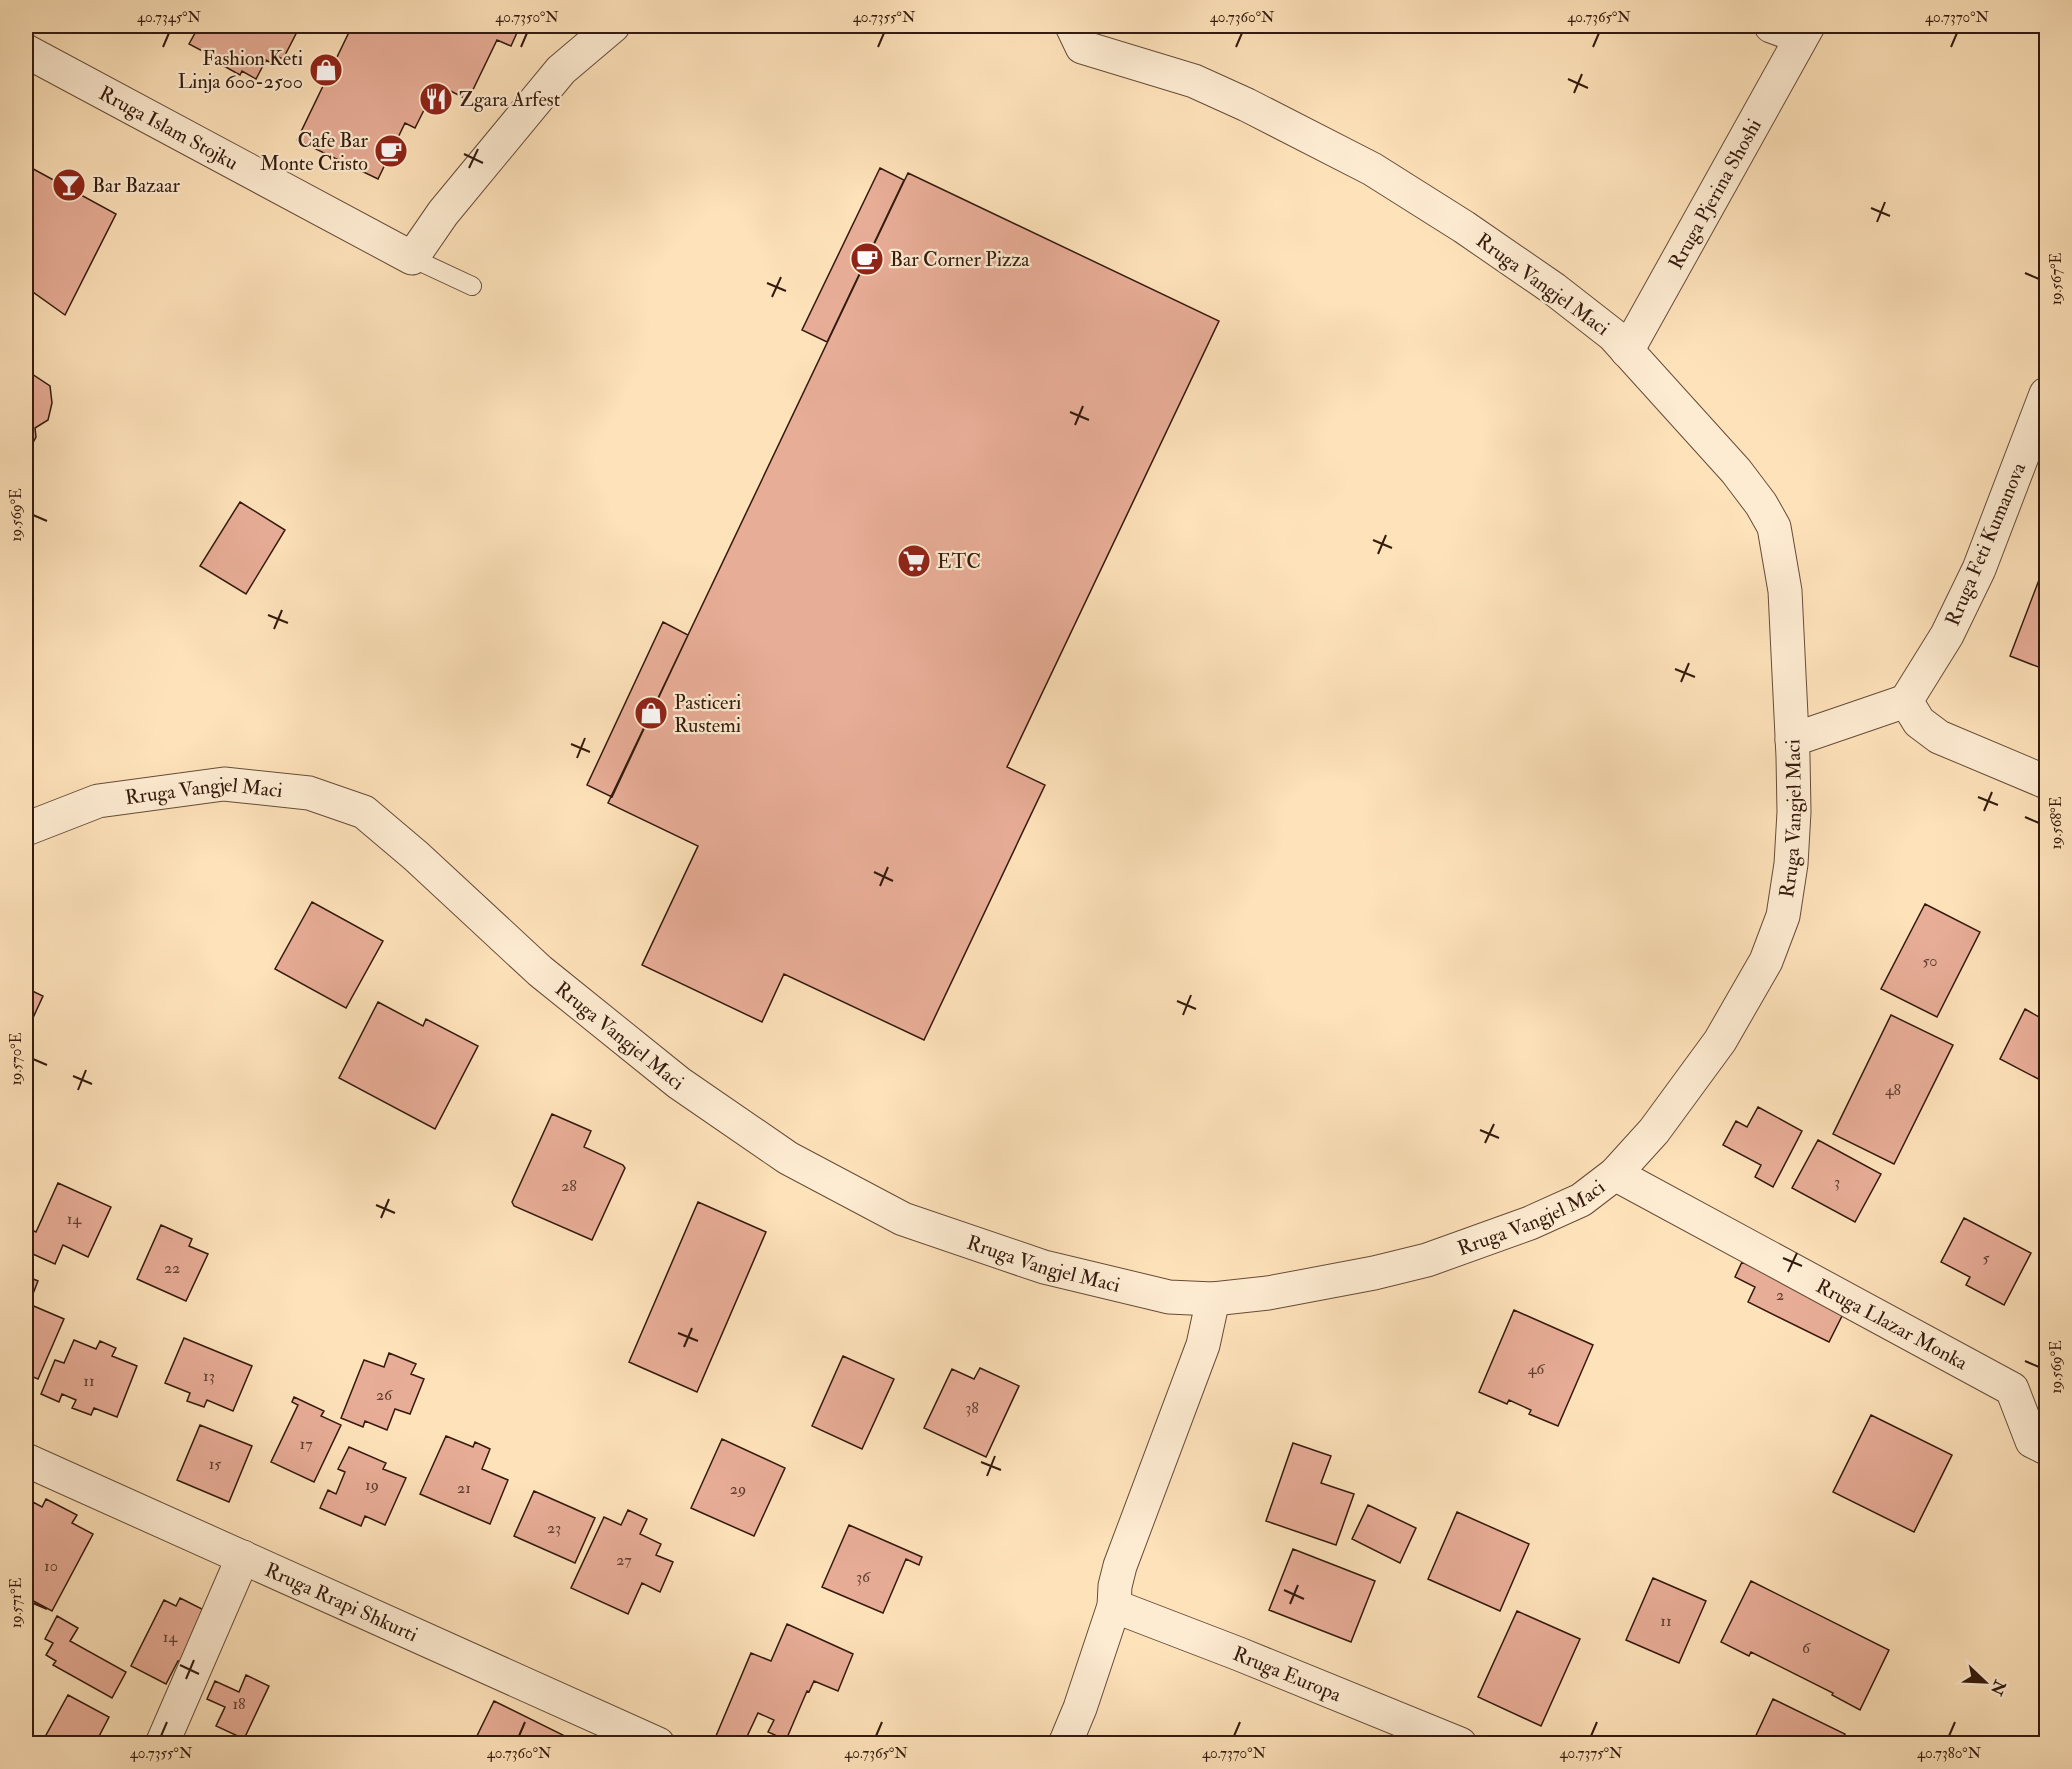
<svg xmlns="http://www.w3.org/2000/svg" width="2072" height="1769" font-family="'IM FELL Double Pica',serif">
<rect width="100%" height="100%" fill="#fee2ba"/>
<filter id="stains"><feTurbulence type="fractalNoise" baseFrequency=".00333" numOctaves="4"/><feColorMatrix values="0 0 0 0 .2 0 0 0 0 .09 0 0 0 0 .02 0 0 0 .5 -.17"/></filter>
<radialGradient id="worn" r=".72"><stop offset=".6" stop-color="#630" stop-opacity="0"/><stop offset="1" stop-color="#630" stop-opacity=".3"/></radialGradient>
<!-- building -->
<path fill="#e8ad97" stroke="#331a0d" stroke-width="1.5" d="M199 26H300L283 59 276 56 273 64 266 60 256 79 242 71 240 75 211 59 212 56 189 44Z
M352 26H520L511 46 497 40 468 100 437 84 415 128 405 123 378 179 297 140Z
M26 165 116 214 65 315 26 287Z
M880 168 904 180 827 342 802 330Z
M908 173 1219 321 1007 767 1045 785 924 1040 784 974 762 1022 642 965 698 846 608 803Z
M26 370 50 386 52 403 48 420 35 428 36 437 26 455Z
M240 502 285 530 246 594 200 566Z
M2042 572 2046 574V670L2010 656Z
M663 622 688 635 612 797 587 785Z
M312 902 383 941 346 1008 275 969Z
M1925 904 1980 932 1937 1017 1881 989Z
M26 988 43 996 26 1033Z
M378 1002 423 1026 426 1019 478 1046 435 1129 339 1078Z
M2025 1009 2046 1021V1025L2041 1035 2046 1038V1083L2000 1059Z
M1891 1015 1953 1045 1894 1164 1833 1134Z
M1758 1107 1802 1131 1773 1187 1755 1177 1761 1165 1723 1145 1736 1121 1747 1127Z
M552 1114 591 1131 584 1147 623 1165 625 1168 592 1240 514 1206 512 1202Z
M1818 1140 1881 1174 1855 1222 1792 1188Z
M26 1168 33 1171 26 1188Z
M58 1183 111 1207 88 1257 63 1245 55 1264 26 1251V1234L28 1228 36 1232Z
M698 1202 766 1232 697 1392 629 1362Z
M1964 1218 2031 1253 2004 1305 1966 1285 1970 1277 1941 1262Z
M161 1225 192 1239 189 1246 208 1254 186 1301 137 1279Z
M1742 1262 1844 1312 1829 1342 1748 1302 1755 1287 1735 1277Z
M26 1276 38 1281 29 1304 64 1319 38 1379 26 1374Z
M1514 1310 1593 1345 1558 1426 1529 1414 1531 1410 1509 1400 1507 1404 1479 1392Z
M184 1338 252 1366 233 1411 207 1400 204 1407 187 1401 190 1393 165 1383Z
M74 1340 96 1349 100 1341 116 1348 112 1356 137 1366 117 1417 94 1408 91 1415 72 1408 76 1400 62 1394 59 1402 41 1394 55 1360 64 1363Z
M389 1353 416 1364 411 1374 424 1379 410 1414 395 1409 387 1430 365 1421 363 1427 341 1418 364 1360 384 1367Z
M843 1356 894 1379 862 1449 812 1426Z
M980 1368 1019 1386 986 1457 924 1428 952 1369 974 1379Z
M294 1397 324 1411 321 1416 341 1425 314 1482 271 1462 298 1405 292 1402Z
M1871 1415 1952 1455 1914 1532 1833 1492Z
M200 1425 252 1446 229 1502 177 1480Z
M446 1436 473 1447 475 1442 490 1449 482 1469 508 1480 490 1524 420 1494Z
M722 1439 785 1468 754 1536 691 1508Z
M1293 1443 1331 1456 1321 1483 1354 1494 1336 1545 1266 1521Z
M349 1447 386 1463 383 1469 406 1478 385 1525 365 1516 361 1526 320 1508 328 1490 336 1494 345 1472 338 1469Z
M534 1491 595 1518 575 1563 514 1536Z
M46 1499 77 1515 72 1523 93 1534 52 1611 26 1597V1517L33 1502 42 1507Z
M1368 1505 1416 1528 1400 1563 1352 1539Z
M628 1510 647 1519 640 1534 661 1544 656 1555 673 1562 660 1592 642 1583 628 1614 571 1588 604 1517 621 1525Z
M1457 1512 1529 1544 1500 1611 1428 1579Z
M849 1525 922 1557 919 1565 906 1559 883 1613 822 1587Z
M1293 1549 1375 1581 1351 1642 1269 1610Z
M1653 1578 1706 1601 1679 1663 1626 1640Z
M1751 1581 1889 1650 1860 1710 1832 1695 1833 1693 1751 1652 1749 1656 1721 1642Z
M180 1598 206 1611 181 1662 178 1661 166 1684 131 1666 164 1600 176 1606Z
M1517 1611 1580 1639 1541 1726 1478 1697Z
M57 1616 78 1628 70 1641 126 1672 112 1698 53 1665 56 1661 46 1655 53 1643 45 1639Z
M787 1624 853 1654 838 1691 814 1681 809 1692 807 1691 786 1740 768 1732 774 1720 758 1713 744 1743 738 1740 736 1744 713 1743 751 1653 771 1661Z
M246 1675 269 1686 244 1739 216 1726 225 1707 207 1699 215 1681 239 1692Z
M68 1695 109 1717 95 1744H58L45 1737Z
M1773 1699 1845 1734 1841 1744H1752Z
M494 1701 565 1736 562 1744H473Z"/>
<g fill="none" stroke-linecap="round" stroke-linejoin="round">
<defs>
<path id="service" d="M412 258 472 286"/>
<g id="minor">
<path d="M1771 26 1801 37"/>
<path id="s1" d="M26 51 412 258 443 213 561 70 613 26"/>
<path id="s2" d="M1627 351 1808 26"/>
<path d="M2046 394 1979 569 1947 635 1906 701 1919 722 1939 737 2046 782"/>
<path d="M1792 740 1906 701"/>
<path id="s3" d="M26 829 98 801 224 784 309 793 364 812 416 856 540 971 679 1083 788 1158 903 1219 1044 1267 1169 1297 1213 1299 1268 1293 1374 1273 1427 1260 1530 1223 1581 1200 1615 1174 1654 1131 1720 1041 1766 961 1783 916 1791 864 1794 812 1793 757 1785 591 1774 527 1761 504 1736 471 1613 335 1554 289 1464 227 1372 169 1247 105 1194 81 1082 47 1072 26"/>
<path id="s4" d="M1615 1174 2012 1389 2032 1441 2046 1448"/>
<path id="s5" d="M26 1460 658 1744"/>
<path id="s6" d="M1114 1606 1239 1654 1460 1744"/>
<path d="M162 1744 243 1557"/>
<path d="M1065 1744 1080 1708 1114 1606 1115 1586 1120 1566 1203 1345 1213 1299"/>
</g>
</defs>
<!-- service casing -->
<use href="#service" stroke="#664c38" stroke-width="20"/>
<!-- minor casing -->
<use href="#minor" stroke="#664c38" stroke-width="35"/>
<!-- service -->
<use href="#service" stroke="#feecd2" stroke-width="18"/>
<!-- minor -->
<use href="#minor" stroke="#feecd2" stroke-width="33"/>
</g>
<!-- ticks -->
<path fill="none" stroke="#331a0d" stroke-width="2" d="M163 47 169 33M521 47 527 33M878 47 884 33M1236 47 1242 33M1593 47 1599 33M1951 47 1957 33M1568 79 1588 88M1574 93 1582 74M464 154 483 163M469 168 478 149M1871 208 1890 216M1877 222 1885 202M2025 273 2039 279M767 283 786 291M772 297 781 277M1070 412 1089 420M1075 425 1083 406M33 515 47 521M1373 540 1392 548M1378 554 1386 535M268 615 288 623M274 629 282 610M1675 669 1695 677M1681 682 1689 663M571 744 590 752M577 758 585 738M1978 797 1998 805M1984 811 1992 792M2025 817 2039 823M874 872 893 881M880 886 888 867M1177 1001 1196 1009M1183 1015 1191 995M33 1059 47 1065M73 1076 92 1084M78 1090 86 1070M1480 1130 1499 1138M1485 1143 1494 1124M376 1205 395 1213M381 1218 389 1199M1783 1258 1802 1266M1788 1272 1797 1253M678 1333 698 1341M684 1347 692 1328M2025 1361 2039 1367M981 1462 1001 1470M987 1476 995 1456M1284 1590 1304 1599M33 1603 47 1609M1290 1604 1298 1585M180 1665 199 1674M186 1679 194 1660M161 1736 167 1722M519 1736 525 1722M876 1736 882 1722M1234 1736 1240 1722M1591 1736 1597 1722M1949 1736 1955 1722"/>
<!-- icons -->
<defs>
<symbol id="shop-disc" viewBox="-11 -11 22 22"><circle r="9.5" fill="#8f2418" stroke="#feecd2"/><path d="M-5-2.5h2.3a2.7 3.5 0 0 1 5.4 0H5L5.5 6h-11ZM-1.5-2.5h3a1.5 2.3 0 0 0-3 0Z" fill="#fff"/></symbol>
<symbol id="restaurant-disc" viewBox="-11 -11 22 22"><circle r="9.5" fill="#8f2418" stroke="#feecd2"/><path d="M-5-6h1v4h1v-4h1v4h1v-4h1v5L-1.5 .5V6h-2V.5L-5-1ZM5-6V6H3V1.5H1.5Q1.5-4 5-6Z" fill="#fff"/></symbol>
<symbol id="cafe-disc" viewBox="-11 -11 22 22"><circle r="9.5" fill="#8f2418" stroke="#feecd2"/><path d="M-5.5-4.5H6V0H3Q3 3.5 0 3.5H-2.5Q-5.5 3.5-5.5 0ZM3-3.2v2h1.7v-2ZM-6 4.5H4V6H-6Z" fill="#fff"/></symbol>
<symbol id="bar-disc" viewBox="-11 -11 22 22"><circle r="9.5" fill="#8f2418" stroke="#feecd2"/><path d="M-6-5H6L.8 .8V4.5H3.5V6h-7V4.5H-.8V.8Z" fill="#fff"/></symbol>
<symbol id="supermarket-disc" viewBox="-11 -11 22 22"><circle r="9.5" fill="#8f2418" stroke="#feecd2"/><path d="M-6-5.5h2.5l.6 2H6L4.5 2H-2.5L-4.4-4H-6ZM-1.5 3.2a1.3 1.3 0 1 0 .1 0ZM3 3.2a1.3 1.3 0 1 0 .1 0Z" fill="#fff"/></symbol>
</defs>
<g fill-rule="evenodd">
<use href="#shop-disc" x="307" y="51" width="38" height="38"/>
<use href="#restaurant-disc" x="417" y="80" width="38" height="38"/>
<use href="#cafe-disc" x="372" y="132" width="38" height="38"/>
<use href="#bar-disc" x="50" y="166" width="38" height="38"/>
<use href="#cafe-disc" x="848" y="240" width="38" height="38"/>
<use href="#supermarket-disc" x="895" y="542" width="38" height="38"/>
<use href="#shop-disc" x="632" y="694" width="38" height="38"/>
</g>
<g text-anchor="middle" stroke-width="4.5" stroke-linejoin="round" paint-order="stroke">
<!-- number labels -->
<g font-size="16" fill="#603f30">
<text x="1930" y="966">50</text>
<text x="1893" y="1095">48</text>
<text x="1837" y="1187">3</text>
<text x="569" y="1191">28</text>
<text x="74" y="1224">14</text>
<text x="1986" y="1263">5</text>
<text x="172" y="1273">22</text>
<text x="1780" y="1300">2</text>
<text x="1536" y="1374">46</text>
<text x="209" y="1381">13</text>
<text x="89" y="1386">11</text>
<text x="384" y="1400">26</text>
<text x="972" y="1413">38</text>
<text x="306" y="1449">17</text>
<text x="215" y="1469">15</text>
<text x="372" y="1490">19</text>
<text x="464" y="1493">21</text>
<text x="738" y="1494">29</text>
<text x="554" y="1533">23</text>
<text x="624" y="1565">27</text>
<text x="51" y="1571">10</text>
<text x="863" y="1582">36</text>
<text x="1666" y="1626">11</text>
<text x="170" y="1642">14</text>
<text x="1806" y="1653">6</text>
<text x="239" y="1709">18</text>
</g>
<!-- poi labels -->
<g font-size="20" fill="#331a0d" stroke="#feecd2" text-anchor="start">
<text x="303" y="65" text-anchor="end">Fashion Keti<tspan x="303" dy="23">Linja 600-2500</tspan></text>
<text x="459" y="106">Zgara Arfest</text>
<text x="368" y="147" text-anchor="end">Cafe Bar<tspan x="368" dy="23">Monte Cristo</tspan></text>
<text x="92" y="192">Bar Bazaar</text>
<text x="890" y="266">Bar Corner Pizza</text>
<text x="937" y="568">ETC</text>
<text x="674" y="709">Pasticeri<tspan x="674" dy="23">Rustemi</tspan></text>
</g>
<!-- street labels -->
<g font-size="20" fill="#331a0d" stroke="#feecd2">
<text dy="7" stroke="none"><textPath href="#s1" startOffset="162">Rruga Islam Stojku</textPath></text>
<text dy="7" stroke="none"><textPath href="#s2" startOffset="180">Rruga Pjerina Shoshi</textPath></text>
<text transform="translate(1543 284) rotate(36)" y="7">Rruga Vangjel Maci</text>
<text transform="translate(1985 544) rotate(-67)" y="7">Rruga Feti Kumanova</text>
<text dy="7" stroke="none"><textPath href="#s3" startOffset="184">Rruga Vangjel Maci</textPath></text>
<text dy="7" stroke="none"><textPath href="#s3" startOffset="2182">Rruga Vangjel Maci</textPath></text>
<text dy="7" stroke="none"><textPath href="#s3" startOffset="688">Rruga Vangjel Maci</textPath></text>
<text dy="7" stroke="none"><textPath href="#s3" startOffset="1678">Rruga Vangjel Maci</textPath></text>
<text dy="7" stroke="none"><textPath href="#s3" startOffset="1174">Rruga Vangjel Maci</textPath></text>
<text dy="7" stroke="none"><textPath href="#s4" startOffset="315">Rruga Llazar Monka</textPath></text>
<text dy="7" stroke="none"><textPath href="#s5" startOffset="346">Rruga Rrapi Shkurti</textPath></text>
<text dy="7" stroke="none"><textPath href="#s6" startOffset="186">Rruga Europa</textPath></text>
</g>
</g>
<!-- margin -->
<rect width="2072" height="1769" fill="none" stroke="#fee2ba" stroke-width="66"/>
<!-- north arrow -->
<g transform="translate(1985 1682) rotate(113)" stroke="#feecd2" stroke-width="4.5" paint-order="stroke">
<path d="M0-4.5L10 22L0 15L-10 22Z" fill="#331a0d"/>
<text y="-9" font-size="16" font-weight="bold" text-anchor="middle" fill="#331a0d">N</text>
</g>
<rect x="33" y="33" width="2006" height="1703" fill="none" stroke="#331a0d" stroke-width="2"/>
<g font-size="15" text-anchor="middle" fill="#331a0d">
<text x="169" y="22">40.7345°N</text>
<text x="527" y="22">40.7350°N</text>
<text x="884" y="22">40.7355°N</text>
<text x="1242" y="22">40.7360°N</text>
<text x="1599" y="22">40.7365°N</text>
<text x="1957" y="22">40.7370°N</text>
<text transform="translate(2056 279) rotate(-90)" y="5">19.567°E</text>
<text transform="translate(16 515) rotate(-90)" y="5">19.569°E</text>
<text transform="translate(2056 823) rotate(-90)" y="5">19.568°E</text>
<text transform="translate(16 1059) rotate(-90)" y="5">19.570°E</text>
<text transform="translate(2056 1367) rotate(-90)" y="5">19.569°E</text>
<text transform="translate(16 1603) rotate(-90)" y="5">19.571°E</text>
<text x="161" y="1758">40.7355°N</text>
<text x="519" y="1758">40.7360°N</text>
<text x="876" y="1758">40.7365°N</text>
<text x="1234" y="1758">40.7370°N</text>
<text x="1591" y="1758">40.7375°N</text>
<text x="1949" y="1758">40.7380°N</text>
</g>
<rect width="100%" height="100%" filter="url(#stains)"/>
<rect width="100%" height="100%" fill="url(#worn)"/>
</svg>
